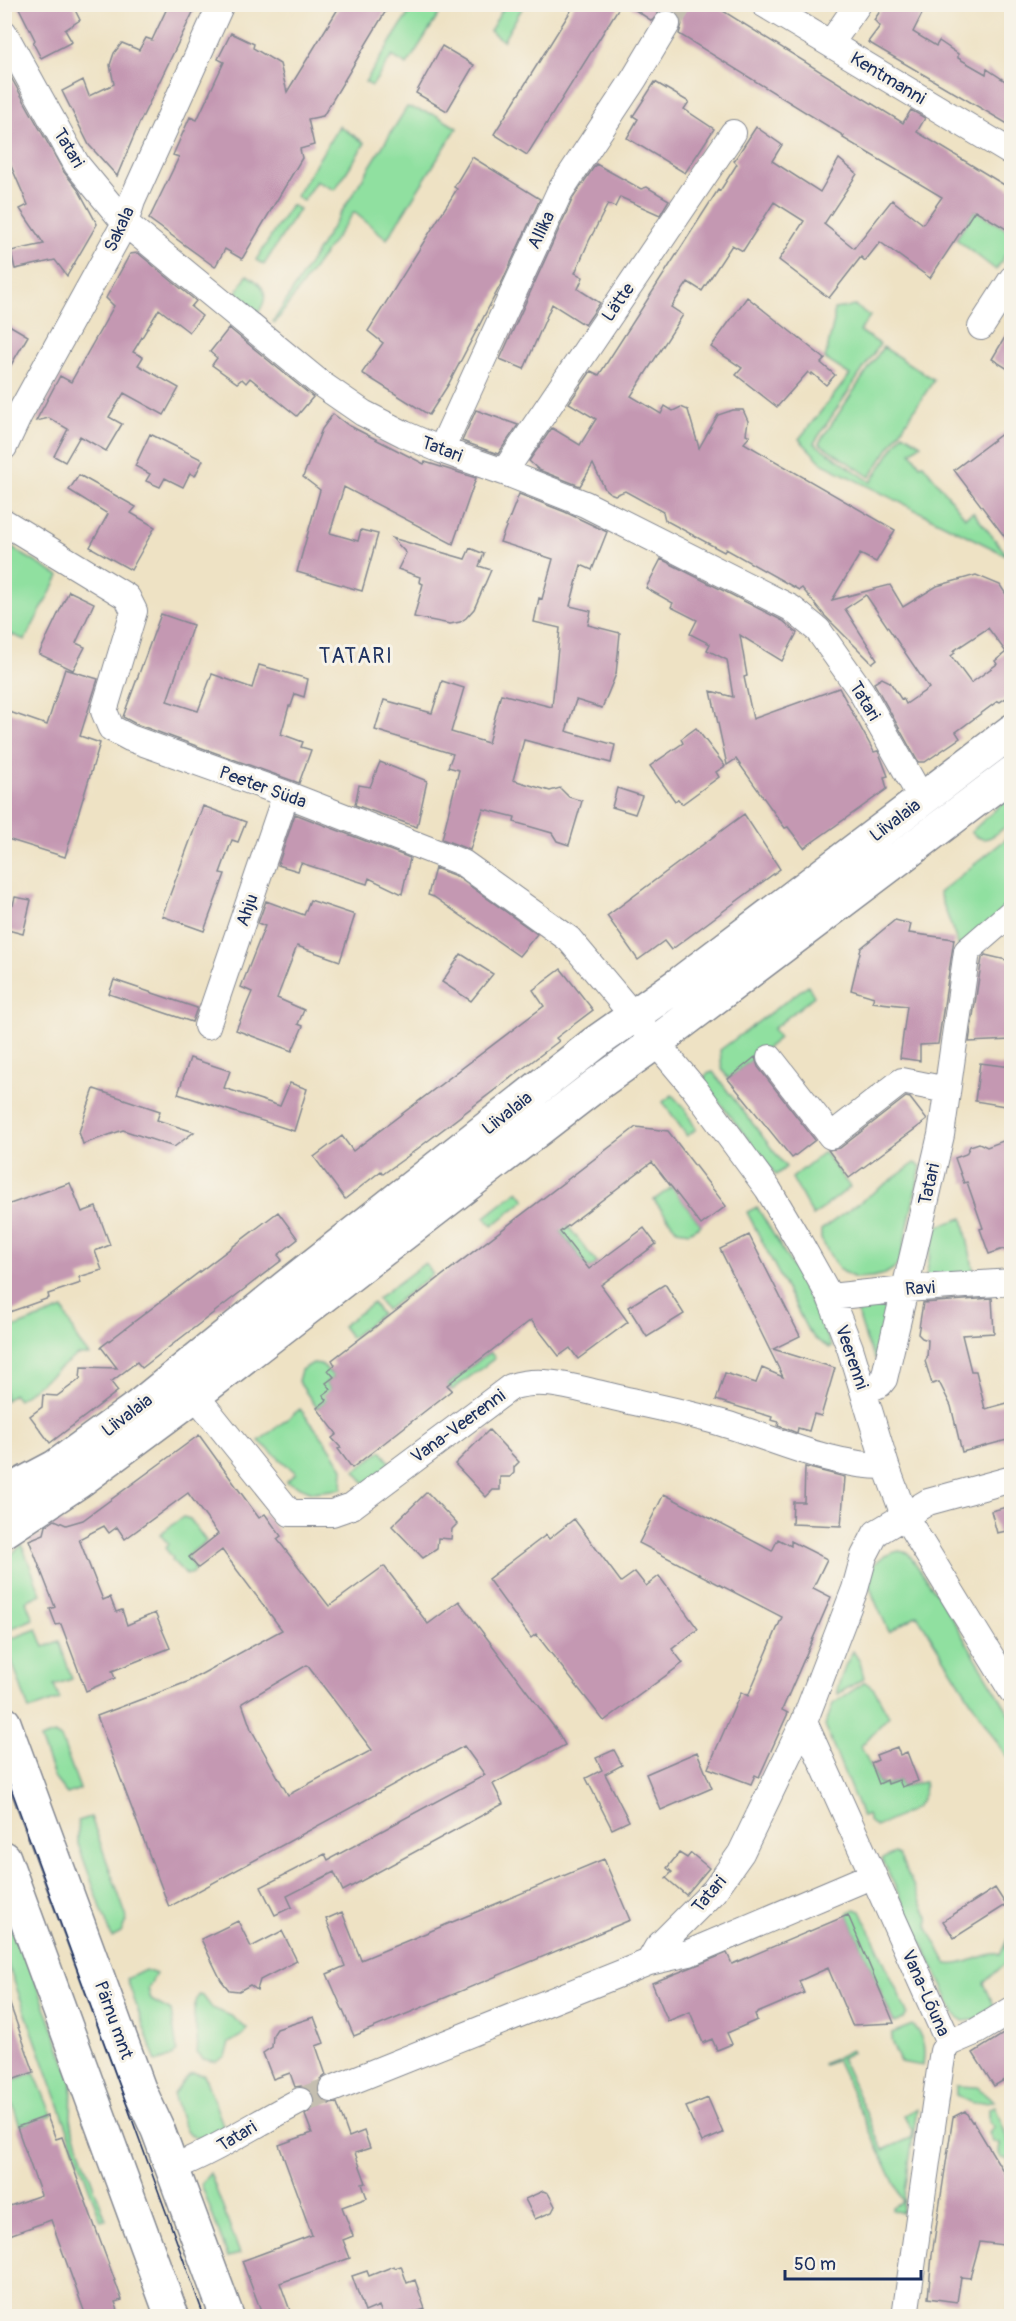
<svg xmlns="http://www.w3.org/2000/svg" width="1016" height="2321" font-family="Pangolin,sans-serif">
<rect width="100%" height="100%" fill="#f7f3e8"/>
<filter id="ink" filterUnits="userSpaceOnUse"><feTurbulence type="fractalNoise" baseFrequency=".0167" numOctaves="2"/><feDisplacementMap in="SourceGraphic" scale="12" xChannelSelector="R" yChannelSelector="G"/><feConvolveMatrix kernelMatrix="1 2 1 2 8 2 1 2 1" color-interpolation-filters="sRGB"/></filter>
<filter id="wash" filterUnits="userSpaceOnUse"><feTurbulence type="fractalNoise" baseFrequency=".008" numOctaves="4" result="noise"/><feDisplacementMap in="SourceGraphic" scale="24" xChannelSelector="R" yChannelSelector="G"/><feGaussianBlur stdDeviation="1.35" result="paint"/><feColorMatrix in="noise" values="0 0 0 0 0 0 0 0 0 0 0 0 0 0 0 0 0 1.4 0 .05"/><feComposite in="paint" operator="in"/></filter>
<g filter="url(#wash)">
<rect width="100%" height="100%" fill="#eee2c4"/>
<!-- green -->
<path fill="#90e0a0" stroke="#56887f" stroke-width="1.5" d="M414 5H445L407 65 392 56 372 86 365 82Z
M501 5H524L503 41 490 31 504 7Z
M407 107 436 115 457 128 387 239 354 212 275 323 273 322Z
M339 126 365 143 335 190 316 181 303 201 296 196Z
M291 205 299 209 264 265 256 260Z
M975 210 1011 232V246L996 270 956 239Z
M247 275C264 285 271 295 258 313L236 293Z
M855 306 870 316 860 331 880 344 814 443 871 482 903 433 921 444 911 452 920 465 923 464 965 517 973 512 1008 556 823 464 799 439 850 375 825 359 834 321V309Z
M883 347 934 380 870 477 819 443Z
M5 544 59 576 25 640 5 632Z
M1011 795V822C998 832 986 848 971 832Z
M1011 835V912L959 947 939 893Z
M808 985 814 996 773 1029 779 1038 728 1079 722 1069 720 1050Z
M713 1072 786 1167 776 1175 702 1080 707 1074Z
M672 1095 684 1108 696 1129 687 1136 663 1102Z
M824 1152 850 1187 813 1216 792 1178Z
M915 1163 921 1166 900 1262 893 1269 885 1274 872 1277 855 1278 847 1274 839 1269 833 1260 821 1239V1230Z
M672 1187 701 1225 689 1232 677 1230 654 1200Z
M518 1191 525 1200 492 1226 485 1217Z
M757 1207 797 1274 832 1347 829 1348 815 1339 806 1327 747 1212Z
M963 1218 974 1273 926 1276 935 1227Z
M564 1221 597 1263 589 1269 557 1227Z
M425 1263 433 1274 386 1310 377 1299Z
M373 1303 381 1314 351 1338 342 1326Z
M890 1303 877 1356 875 1359 866 1340 857 1310 858 1306Z
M63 1309 78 1341 89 1355H77L18 1400 13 1394 5 1401V1331Z
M490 1352 495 1358 452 1390 447 1385Z
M313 1363 321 1364 334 1377 326 1383 331 1389 327 1400 317 1408 298 1381 301 1370Z
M300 1409 326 1442 343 1468 342 1489 313 1492 286 1482 296 1473 259 1441Z
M381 1451 393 1466 367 1486 355 1471Z
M183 1517 190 1519 206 1541 187 1556 195 1569 192 1573 186 1575 172 1560 173 1558 165 1548 168 1544 160 1534Z
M22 1545 41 1594 26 1601 33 1619 5 1631V1560Z
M899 1551 908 1553 939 1597 1011 1716V1758L1005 1755 917 1615 889 1632C876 1600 848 1563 899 1551Z
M37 1629 44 1647 59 1641 72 1679 54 1685 60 1699 29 1710 5 1641Z
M853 1651 860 1662 864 1678 838 1694 837 1690 845 1666Z
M865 1682 874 1689 889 1716 861 1746 879 1784H888L899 1780 902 1787 924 1782C930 1809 896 1817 876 1827L869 1821 867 1815 862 1816 825 1726 833 1704Z
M54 1734 61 1738 80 1789 67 1794 55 1779 40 1739Z
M91 1817 127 1918 121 1933 112 1938 78 1844V1821Z
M894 1853 899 1855 928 1917V1928L947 1964C966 1967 982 1952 1000 1954L1011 1932 1006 1947 1011 1958 984 1983 995 2008 974 2020 963 2021 956 2015 882 1859Z
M5 1896 72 2081 71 2124 106 2220 101 2221 5 1956Z
M855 1909 861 1911 906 2010 907 2014 904 2019 894 2023 848 1915V1912Z
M145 1970 156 1974 148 1988 151 2000 171 2011 177 2051 172 2056 156 2062 127 1979Z
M199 1995 203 1996 212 2008 231 2016 247 2029 244 2034 229 2043 225 2056 216 2062 203 2059 197 2053C201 2031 187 2017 199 1995Z
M912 2025C925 2037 925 2050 923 2066L900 2062 891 2041 892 2033Z
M851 2050 852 2053 841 2058 883 2150 911 2138 912 2130 904 2115 917 2108 902 2213 892 2210V2207L903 2202 837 2061 836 2060 824 2065 823 2064Z
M34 2072 52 2115 20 2126 5 2083Z
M193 2073 204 2075 223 2125V2128C186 2154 183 2125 173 2094L189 2075Z
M956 2086 977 2087 994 2101 973 2103 956 2095Z
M995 2106 1011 2148V2173L1007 2168 1009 2159 1001 2158 999 2153 1000 2144 993 2142 989 2133 994 2127 989 2122V2108Z
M210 2173 240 2254 228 2257 201 2184Z"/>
<g id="blocks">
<!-- building -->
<path fill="#c498b2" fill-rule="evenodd" d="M17 4H72L80 20 65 30 72 42 41 58 33 43 35 40Z
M169 4H197L139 124 117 176 89 145 62 91 83 80 89 96 114 84 110 65 114 53 122 43 139 50 146 38 152 40Z
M341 4H390L323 116 308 119 314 145 300 149 302 158 242 259 225 249 215 267 149 219 179 157 173 155 190 117 197 120 224 62 218 59 231 33 254 44 253 48 280 64 287 92Z
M575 4H621L527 155 494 134Z
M626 4H712L903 123 911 110 925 118 917 132 1011 189V232L975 210 930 278 880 242 865 261 861 257 829 298 779 260 804 221 774 202 743 251 732 245 702 291 688 282 671 307 683 315 631 396 661 414 665 406 673 411 681 407 688 410 699 448 718 415 733 410H743L748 421 746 434 750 436 744 443 895 530 876 562 860 554 832 600 890 585 903 607 937 586 976 575 1000 585 1011 602V695L1000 702 998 701 956 732 960 738 925 762H918L874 683 882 678 890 682 901 699 903 698 906 704 929 688 866 595 845 609 877 659 872 663 824 615 802 588 799 590 726 549 724 552 665 520 663 512 625 491 615 495 610 493 605 489 593 464 580 486 539 470 529 461 552 428 580 445 596 419 569 403 591 371 599 375 718 190 720 191 737 164 734 161 756 127 782 145 772 161 820 192 839 159 857 174 824 224 854 248 892 200 923 224 942 197 843 138 844 136 679 34 682 24 680 16 675 12 668 9 660 11 652 21ZM988 628 1006 652 995 661 997 664 971 683 951 656 955 653 953 651Z
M885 4H927L913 32 936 46 939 41 958 54V58L986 74 987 69 1011 85V126L868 42 880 26 874 20Z
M442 46 474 65 447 111 416 93Z
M4 65 64 172 79 191 97 224 67 276 55 260 15 269 11 251 44 244 20 209 28 205 4 150Z
M655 82 689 102 684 109 714 129 685 173 627 138 638 119 633 116Z
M472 157 540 199 503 280 448 385 429 415 362 373 383 343 368 331 457 189 454 187Z
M596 164 641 189 647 187 669 200 660 215 620 197 615 207 608 204 589 241 575 273 583 277 578 289 600 303 585 325 552 304 524 369 500 359 573 198Z
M138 253 196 301 191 307 202 316 189 332 159 309 133 352 143 357 138 365 179 388 164 415 124 393 109 417 122 424 106 451 80 436 65 462 54 456 68 429 49 418 36 421 60 376 71 382 114 306 106 298 130 254Z
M747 297 825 359 821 363 835 375 826 385 812 373 811 375 808 372 777 407 736 375 742 368 711 347Z
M4 322 28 336 4 377Z
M1011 327V371L992 359Z
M229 328 313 397 297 416 250 378 246 383 242 379 237 383 212 365 217 358 210 352Z
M476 410 518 425 498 454 462 441Z
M333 414 348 425 424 464 425 462 476 478 453 544 344 487 330 533 358 541 361 530 378 534 362 591 297 572 320 490 303 477 322 429Z
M1011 427V545L954 470Z
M150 434 203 460 195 476 190 473 183 487 165 478 160 487 146 481 150 474 135 466Z
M79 475 136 507 131 513 155 527 131 570 90 547 108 514 69 490Z
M519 494 565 512 607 532 592 570 581 565 570 606 591 611 588 625 620 633 616 674 602 708 576 700 566 731 615 745 611 763 524 740 513 780 550 791 560 788 569 797 582 801 569 845 557 841 552 833 514 822 515 817 483 809 470 850 442 839 459 770 448 767 453 754 375 730 384 700 432 713 442 681 464 688 451 732 488 743 501 694 552 707 560 628 534 622 539 598 542 599 553 559 500 542Z
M392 538 465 559 470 548 484 554 479 566 491 570 474 609 466 618 460 622 450 624 414 617 423 584 419 582 420 577 398 569 406 553Z
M661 559 783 621 797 633 782 661 740 635 747 676 744 677 753 719 839 688 874 752 878 751 881 758 888 776 884 777 887 789 804 848 788 827 785 828 736 759 727 765 711 691 733 697 727 660 707 650 710 644 690 634 697 620 671 607 673 603 646 588Z
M69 591 94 603 76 643 85 647 73 670 39 654Z
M161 614 193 625 167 701 198 711 212 674 252 688 259 665 308 679 304 697 295 694 291 706H289L281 734 303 742 301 747 311 750 299 783 136 724 123 717Z
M65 669 98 679 80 736 100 743 65 857 4 838V710L47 725Z
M696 728 725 766 716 772 719 777 682 804 678 799 675 801 650 766 683 743 681 739Z
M380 762 427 781 417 827 355 805 359 785 370 787Z
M617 788 642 796 635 814 612 807Z
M203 806 246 822 238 842 232 840 220 873 225 874 204 931 162 916Z
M295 814 410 858 402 894 369 878 367 884 301 863 298 871 278 865Z
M744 814 780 869 671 950 664 941 638 960 607 916Z
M435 868 456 876 537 934 519 956 434 897 428 895Z
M15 897 31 900 23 934 4 929V903L13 905Z
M310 900 355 915 340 961 297 946 277 998 304 1010 298 1024 303 1026 292 1051 236 1030 252 992 241 987 265 926 258 923 266 901 304 915Z
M895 920 911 924 909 933 954 939 938 1044 920 1045V1061L900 1058 907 1006 872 1002 874 997 851 990 861 948Z
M461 954 493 974 471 1001 442 982Z
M985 955 1011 961V1040L969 1042 982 958Z
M561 969 593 1010 556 1038 559 1041 408 1156 383 1174 381 1171 345 1199 314 1157 342 1136 353 1151 544 1006 533 990Z
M114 980 197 1008 192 1022 109 994Z
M755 1057 758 1067 815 1140 792 1158 728 1079Z
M190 1058 230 1071 224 1088 280 1106 290 1083 307 1089 294 1131 178 1094Z
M980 1063 1011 1067V1107L975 1101Z
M94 1089 160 1111 157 1120 194 1132 174 1147 123 1130 83 1144 79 1132Z
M906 1097 910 1098 927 1120 849 1178 828 1150 840 1148Z
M636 1127 668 1131 726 1206 701 1225 652 1162 560 1232 589 1269 644 1228 656 1244 601 1285 628 1322 578 1359 570 1348 559 1356 531 1320 447 1385 452 1390 352 1468 338 1449 341 1448 332 1438 337 1434 317 1408 327 1400 323 1395 331 1389 326 1383 334 1377 328 1370 335 1365 332 1360Z
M1011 1138V1165L1007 1166 1011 1178V1254L1003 1249 989 1254 980 1229 983 1228 967 1182 964 1183 955 1158 966 1154 970 1146 979 1143 987 1147Z
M70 1183 82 1212 96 1207 110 1245 95 1251 102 1270 79 1277 81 1283 48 1294 49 1298 4 1314V1206Z
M278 1212 298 1239 278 1255 282 1260 142 1368 137 1362 111 1382 118 1391 50 1443 30 1416 42 1407 43 1395 57 1396 80 1379 81 1367 117 1368 101 1347Z
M749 1235 800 1336 773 1349 835 1368 821 1416 814 1414 809 1431 798 1428 797 1433 787 1429 778 1426 779 1422 771 1420 772 1417 716 1400 725 1373 756 1383 762 1368 783 1377 720 1249Z
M665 1284 684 1314 647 1337 628 1307Z
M992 1298 994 1333 962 1335 971 1371H976L985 1409 1011 1402V1439L962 1452 951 1406 939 1382 932 1384 925 1361 927 1358 928 1340 922 1338 918 1334 923 1303Z
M489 1430 519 1462 514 1467V1473L510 1477H500V1490H493L486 1497 455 1464Z
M199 1435 259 1518 265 1514 281 1536 277 1539 329 1606 384 1566 428 1624 459 1601 557 1731 565 1745 493 1784 503 1804 343 1891 334 1872 287 1896 292 1907 275 1915 261 1887 325 1854 328 1860 485 1775 464 1746 169 1907 97 1716 187 1682 282 1630 222 1550 198 1568 189 1557 218 1534 188 1493 125 1539 117 1527 109 1533 104 1526 79 1539 103 1600 110 1597 116 1612 122 1610 127 1625 155 1613 170 1648 112 1671 115 1678 86 1691 61 1624 56 1625 50 1609 55 1607 29 1540 44 1534 46 1526 55 1520 66 1525 83 1520ZM307 1665 372 1750 288 1795 251 1729 242 1703Z
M805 1467 845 1477 841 1526 792 1524 793 1502H804Z
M427 1492 457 1524 452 1529 451 1539 438 1538 437 1549 423 1558 392 1526Z
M664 1494 772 1551 778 1539 791 1546V1541L827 1559 813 1588 831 1597 782 1710 788 1713 759 1777 755 1775 751 1784 708 1768 741 1692 748 1696 782 1617 639 1543Z
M1011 1506V1530L997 1533 991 1511Z
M574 1519 621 1582 635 1572 646 1586 659 1576 698 1629 672 1649 683 1663 604 1721 536 1634 531 1638 488 1579 546 1535 549 1539Z
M897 1747 900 1755 907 1752 918 1781 902 1787 899 1780 888 1784 887 1780 879 1784 871 1763 878 1760 876 1755Z
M614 1750 622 1765 605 1774 629 1821 612 1829 586 1778 602 1770 596 1758Z
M697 1752 712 1788 661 1810 646 1774Z
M679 1853 687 1858 691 1853 709 1868 686 1895 666 1878 672 1872 667 1868Z
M604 1859 630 1920 354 2036 327 1974 345 1966 326 1919 342 1912 361 1960Z
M995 1888 1006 1905 954 1938 943 1921Z
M848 1915 894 2023 852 2025 828 1968 799 1981 804 1993 755 2014 757 2020 727 2033 732 2044 717 2050 712 2039 703 2043 690 2012 668 2021 652 1983 727 1953 732 1964Z
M238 1921 251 1947 282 1931 297 1961 260 1980 257 1990 250 1985 239 1991 229 1990 221 1980 201 1939Z
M4 1996H7L34 2072 4 2083Z
M314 2017 324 2043 316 2046 326 2075 320 2080 317 2086 318 2094 323 2101 329 2104 337 2103 349 2137 364 2131 370 2148 355 2153 366 2183 362 2184 367 2198 342 2207 353 2236 343 2240 350 2258 280 2283 292 2316H263L242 2261 312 2235 279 2145 312 2133 305 2115 312 2109 315 2101 313 2095 308 2089 301 2086 295 2087 290 2073 273 2079 263 2053 272 2047 273 2035 277 2029Z
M1011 2029V2076L994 2086 973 2053Z
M708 2098 723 2133 702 2142 686 2107Z
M965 2111 972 2122 973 2121 1011 2184V2246L980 2242 970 2278 961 2277 957 2302 928 2298 932 2255 953 2117Z
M47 2116 56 2139 62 2137 122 2300 115 2302 120 2316H86L51 2220 4 2237V2208L41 2195 17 2127Z
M543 2191 548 2193 555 2206 552 2212 535 2219 525 2199Z
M394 2266 395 2268 401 2266 407 2283 415 2280 425 2309 404 2316H383L379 2306 365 2312 352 2276 367 2271 369 2276Z"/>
</g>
</g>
<g filter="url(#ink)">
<use href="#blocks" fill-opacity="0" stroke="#848891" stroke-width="1.5"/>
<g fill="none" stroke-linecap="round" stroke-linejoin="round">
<!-- minor-tunnel -->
<path stroke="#c4beb0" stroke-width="26" stroke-dasharray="26 13" stroke-linecap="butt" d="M667 24 680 4
M300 2101 332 2089"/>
<defs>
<path id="minor" d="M764 4 1012 153
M4 33 77 165 125 223 321 384 363 413 404 434 441 450 504 472 585 504 791 608 818 630 861 691 922 799
M831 43 858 4
M981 327 1012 279
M4 447 19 415 125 223 132 201 221 4
M441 450 560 191 634 79 667 24
M504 472 733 133
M4 522 127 597 134 611 104 711 111 728 130 738 286 794 463 863 569 939 694 1088 768 1189 797 1238 830 1297 850 1348 886 1466 904 1515 1012 1691
M207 1026 286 794
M770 1058 831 1136 902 1081 947 1090
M830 1297 905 1289 1012 1282
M190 1379 195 1395 290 1513H332L352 1506 511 1387C541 1377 571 1387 601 1394 641 1404 682 1411 722 1423 775 1439 830 1466 886 1466
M864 1391 880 1384 884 1379 941 1135 967 951 1012 912
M804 1722 949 2043
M649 1962 657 1948 714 1891 741 1853 804 1722 855 1589 864 1556 876 1533 928 1502 1012 1479
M949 2043 977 2031 1012 2010
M332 2089 649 1962 689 1953 873 1875
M172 2168C217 2150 257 2123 300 2101
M905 2316 940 2070 943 2051 949 2043"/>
<path id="major" d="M4 1494 55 1467 139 1406 286 1287 595 1043 679 984 1012 731
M4 1531 78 1482 195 1395 596 1085 656 1042 1012 773
M4 1723 139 2089 158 2130 227 2316
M4 1858 172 2316"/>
</defs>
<!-- minor casing -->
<use href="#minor" stroke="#848891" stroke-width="28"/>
<!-- major casing -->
<use href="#major" stroke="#848891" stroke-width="36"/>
<!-- minor -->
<use href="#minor" stroke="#fff" stroke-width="26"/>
<!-- major -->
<use href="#major" stroke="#fff" stroke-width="33"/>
<!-- tram -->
<path stroke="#1b2f5e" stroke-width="1.5" d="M4 1769 204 2316"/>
</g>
</g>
<g text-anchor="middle" stroke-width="6" stroke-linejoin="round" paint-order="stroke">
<!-- street labels -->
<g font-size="18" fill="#1b2f5e" stroke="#f7f3e8">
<text transform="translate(888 78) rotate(31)" y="6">Kentmanni</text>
<text transform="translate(69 148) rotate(59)" y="6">Tatari</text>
<text transform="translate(119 229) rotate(-65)" y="6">Sakala</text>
<text transform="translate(541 230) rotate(-64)" y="6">Allika</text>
<text transform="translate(618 302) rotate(-55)" y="6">Lätte</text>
<text transform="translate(442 449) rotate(21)" y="6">Tatari</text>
<text transform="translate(865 701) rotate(59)" y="6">Tatari</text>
<text transform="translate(263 787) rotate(20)" y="6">Peeter Süda</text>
<text transform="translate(895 820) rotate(-37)" y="6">Liivalaia</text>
<text transform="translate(247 910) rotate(-71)" y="6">Ahju</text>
<text transform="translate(507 1113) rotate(-38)" y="6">Liivalaia</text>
<text transform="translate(929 1184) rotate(-77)" y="6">Tatari</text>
<text transform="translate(920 1288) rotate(-4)" y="6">Ravi</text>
<text transform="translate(852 1357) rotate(71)" y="6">Veerenni</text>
<text transform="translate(127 1415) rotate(-37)" y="6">Liivalaia</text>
<text transform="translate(458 1426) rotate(-36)" y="6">Vana-Veerenni</text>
<text transform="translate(709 1894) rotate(-50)" y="6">Tatari</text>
<text transform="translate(926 1993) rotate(66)" y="6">Vana-Lõuna</text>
<text transform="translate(114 2020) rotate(70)" y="6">Pärnu mnt</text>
<text transform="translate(237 2136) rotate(-31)" y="6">Tatari</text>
</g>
<!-- quarter labels -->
<g font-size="21" letter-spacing="1.5" fill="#1b2f5e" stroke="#f7f3e8">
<text x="356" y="663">TATARI</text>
</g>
</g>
<!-- margin -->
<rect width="1016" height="2321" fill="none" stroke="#f7f3e8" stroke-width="24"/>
<!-- scale -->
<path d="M785 2270v9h136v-9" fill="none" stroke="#1b2f5e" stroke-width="3"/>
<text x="794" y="2270" font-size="18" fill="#1b2f5e" stroke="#f7f3e8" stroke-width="4.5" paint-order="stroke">50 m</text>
</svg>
